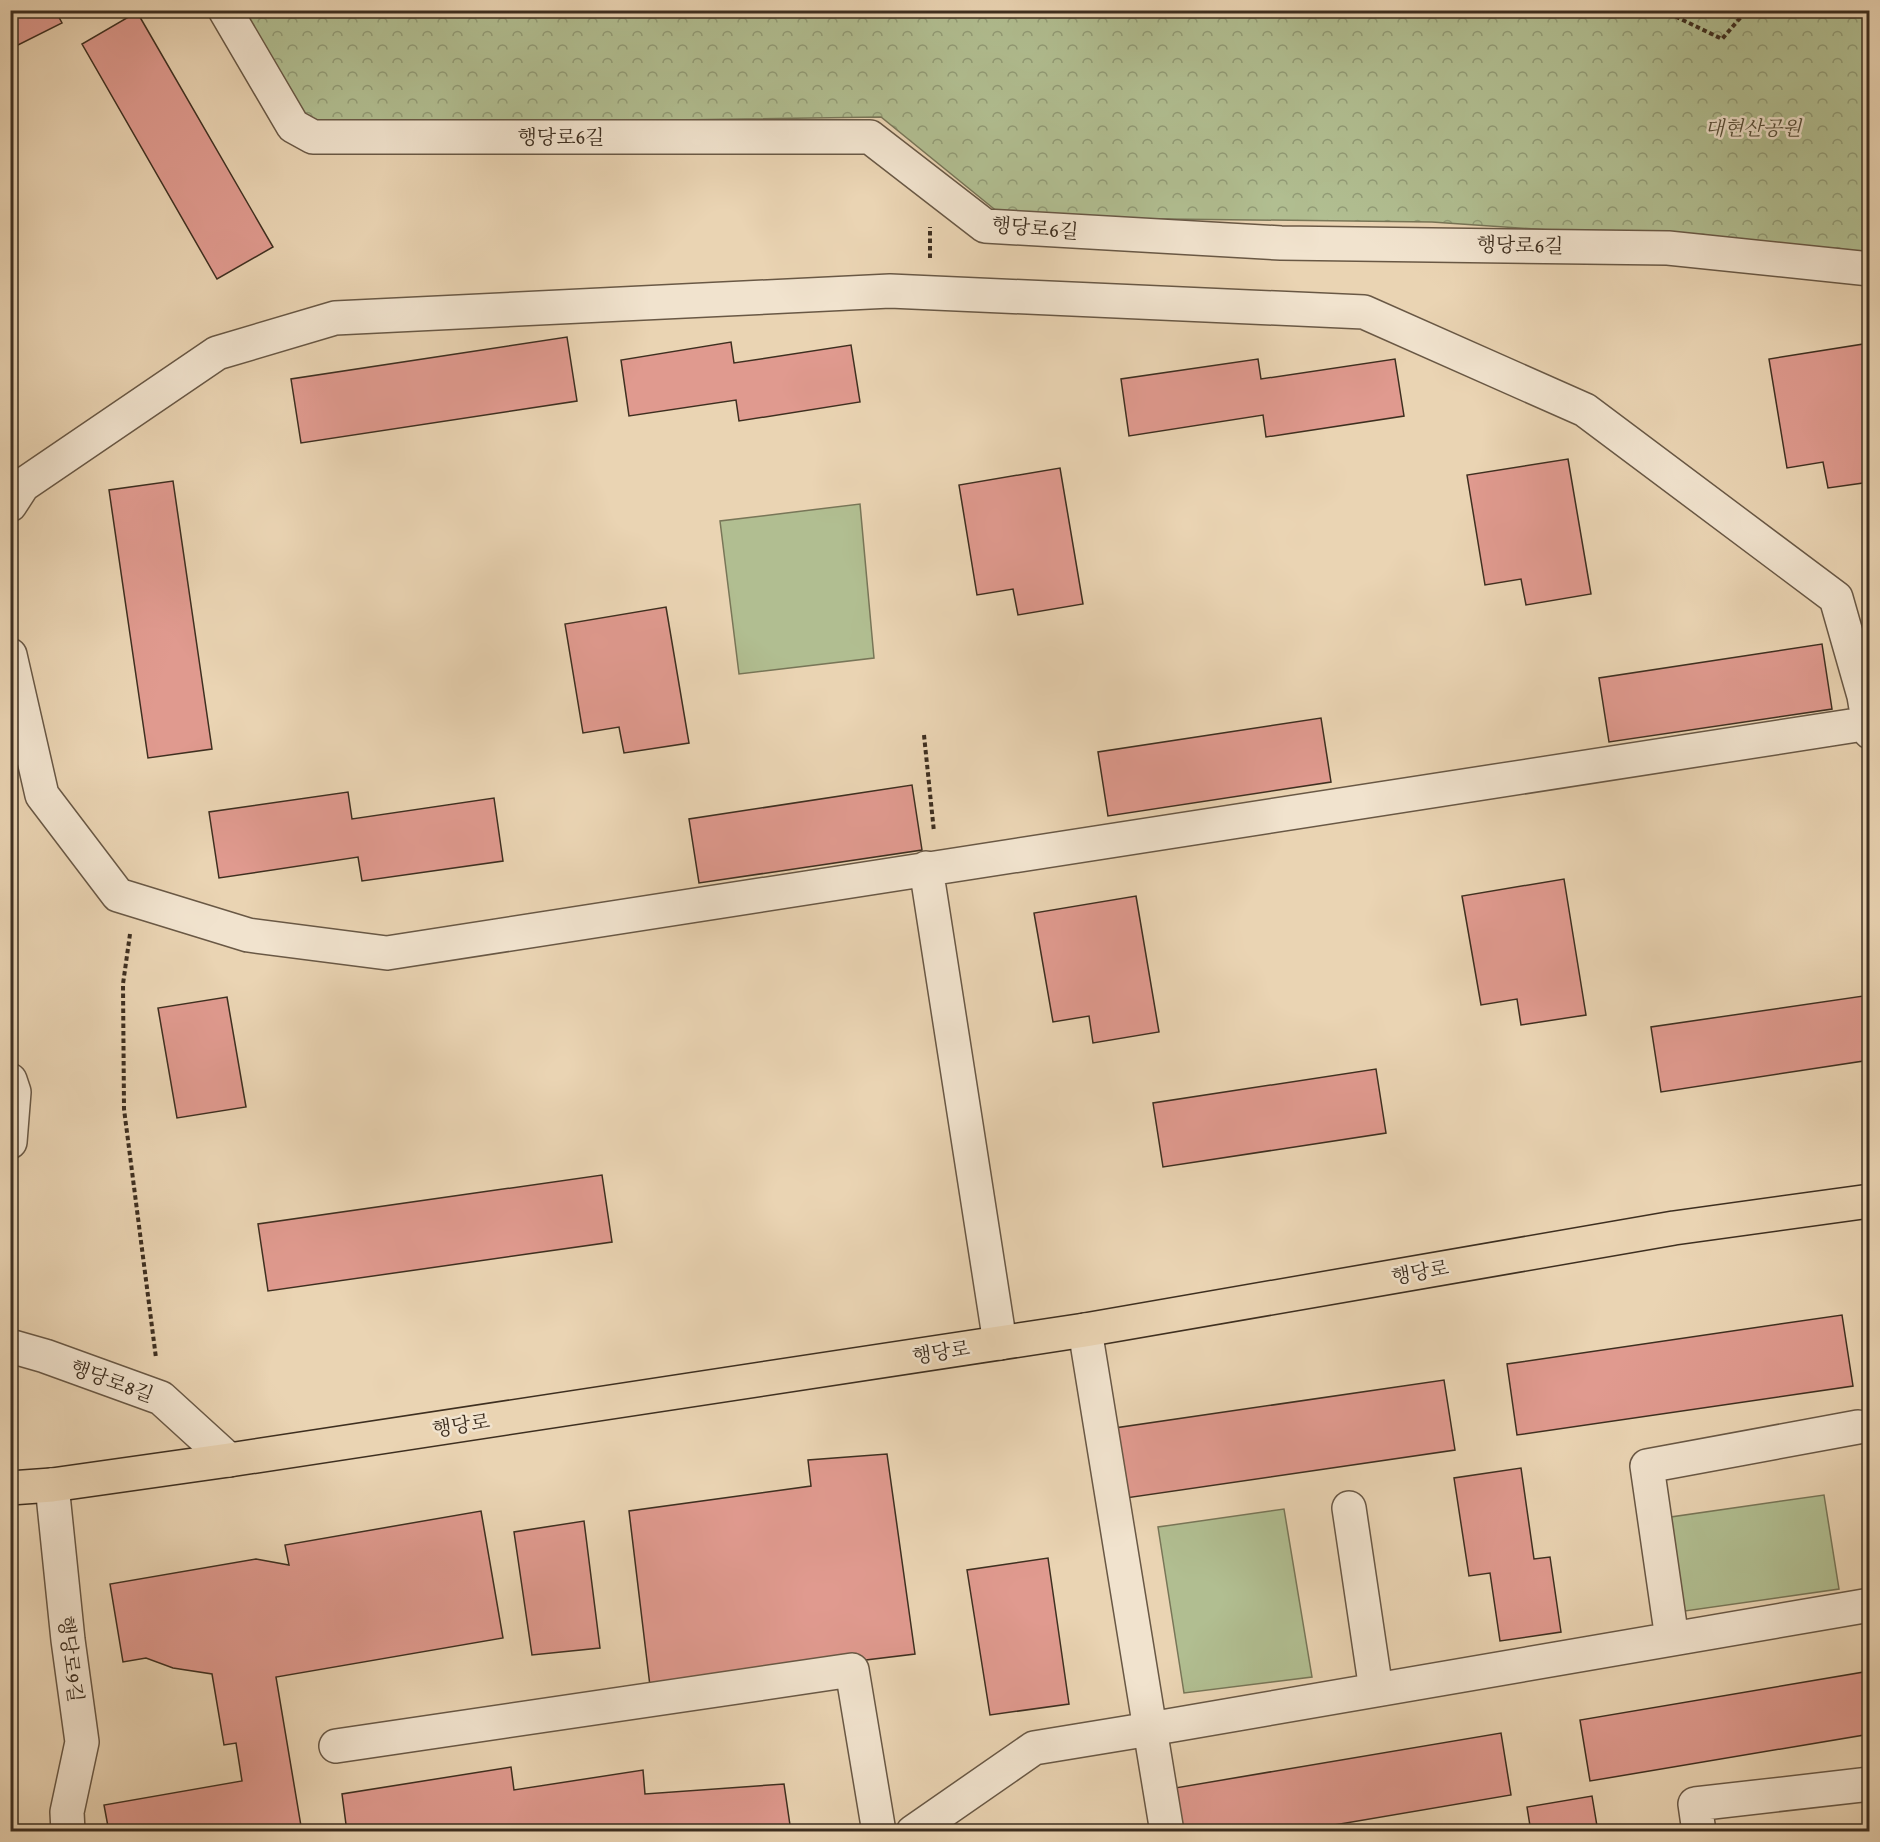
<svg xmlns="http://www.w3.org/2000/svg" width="1880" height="1842" font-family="'Gentium Book Plus','Noto Serif KR',serif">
<defs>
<pattern id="park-crowns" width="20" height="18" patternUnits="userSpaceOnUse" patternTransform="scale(1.5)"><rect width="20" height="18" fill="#b1be91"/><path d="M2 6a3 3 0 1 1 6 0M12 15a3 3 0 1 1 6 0" fill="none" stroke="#919b76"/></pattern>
</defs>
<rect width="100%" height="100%" fill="#ead4b3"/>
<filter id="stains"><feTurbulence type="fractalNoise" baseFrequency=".00333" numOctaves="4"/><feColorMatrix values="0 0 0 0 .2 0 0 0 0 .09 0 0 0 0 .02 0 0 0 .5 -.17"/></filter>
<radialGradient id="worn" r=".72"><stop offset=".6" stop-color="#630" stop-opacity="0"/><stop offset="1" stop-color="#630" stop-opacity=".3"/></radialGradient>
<!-- grass -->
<path fill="#b1be91" stroke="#787658" stroke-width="1.5" d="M860 504 874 658 739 674 720 521Z
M1824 1495 1839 1589 1678 1612 1664 1518Z
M1284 1509 1312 1677 1184 1693 1158 1527Z"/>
<!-- park -->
<path fill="url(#park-crowns)" stroke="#787658" stroke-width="1.5" d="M241 11H1869V252L1432 222 1004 217 881 117 456 123 319 122 302 112Z"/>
<!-- building -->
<path fill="#e09a8f" stroke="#3e2f20" stroke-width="1.5" d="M10 10H55L62 23 10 49Z
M137 12 273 247 217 279 82 44Z
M567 337 577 401 301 443 291 379Z
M731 342 734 363 851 345 860 402 739 421 736 400 629 416 621 360Z
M1870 343V482L1828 488 1823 462 1787 468 1769 359Z
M1258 359 1261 379 1395 359 1404 416 1266 437 1263 415 1129 436 1121 379Z
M1568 459 1591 594 1526 605 1521 579 1485 585 1467 475Z
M1060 468 1083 604 1018 615 1013 589 977 595 959 485Z
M173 481 212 749 148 758 109 490Z
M666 607 689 743 624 753 619 727 583 733 565 624Z
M1822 644 1832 709 1609 742 1599 678Z
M1321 718 1331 782 1108 816 1098 752Z
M912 785 922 850 699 883 689 819Z
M348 792 352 819 494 798 503 861 362 881 358 857 219 878 209 812Z
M1564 879 1586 1015 1521 1025 1517 999 1481 1005 1462 896Z
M1136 896 1159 1032 1093 1043 1089 1016 1053 1022 1034 913Z
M1870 995V1060L1661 1092 1651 1027Z
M227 997 246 1107 177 1118 158 1008Z
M1376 1069 1386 1133 1163 1167 1153 1103Z
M602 1175 612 1242 268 1291 258 1224Z
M1842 1315 1853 1386 1517 1435 1507 1364Z
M1444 1380 1455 1450 1119 1499 1108 1429Z
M887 1454 915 1654 650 1686 629 1511 811 1486 808 1460Z
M1521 1468 1534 1559 1550 1557 1561 1632 1500 1641 1490 1573 1469 1576 1454 1478Z
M481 1511 503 1638 276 1677 302 1832H109L104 1805 242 1781 236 1743 224 1745 212 1674 173 1668 146 1658 123 1662 110 1584 256 1559 289 1565 285 1545Z
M584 1521 600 1648 532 1655 514 1532Z
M1048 1558 1069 1704 990 1715 967 1570Z
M1870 1671V1734L1590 1781 1580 1720Z
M1501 1733 1511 1795 1293 1832H1176L1169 1789Z
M511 1767 514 1790 643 1770 645 1794 784 1784 791 1832H347L342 1794Z
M1592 1796 1598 1832H1531L1527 1807Z"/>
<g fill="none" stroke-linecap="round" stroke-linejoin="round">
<defs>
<path id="minor" d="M225 10 293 126 313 137H870L985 226 1281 243 1668 248 1870 269
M10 505 23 485 217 353 335 318 890 291 1364 312 1585 410 1836 598 1864 696 1870 732
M10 655 42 795 118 895 248 935 387 953 1870 723
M926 868 1000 1343
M10 1080 14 1092 10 1142
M10 1346 45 1356 161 1398 229 1460
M52 1485 68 1640 82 1742 67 1812 68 1832
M1349 1508 1376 1690
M1672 1639 1647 1466 1858 1427
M336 1746 852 1670 879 1832
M913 1832 1034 1748 1150 1729 1085 1330
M1167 1832 1150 1729 1870 1605
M1699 1832 1695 1804 1870 1784"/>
<path id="major" d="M10 1488 52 1485 229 1460 1085 1330 1674 1228 1870 1201"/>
</defs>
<!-- minor casing -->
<use href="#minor" stroke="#695845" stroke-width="36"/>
<!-- major casing -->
<use href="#major" stroke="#3e2f20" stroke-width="36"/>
<!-- path -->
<path stroke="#3e2f20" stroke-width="4" stroke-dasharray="4.5 3" stroke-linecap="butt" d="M1662 10 1722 39 1747 10
M930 258V227
M924 735 934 832
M130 934 123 984 124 1109 156 1358"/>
<!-- minor -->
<use href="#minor" stroke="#f1e3ce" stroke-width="33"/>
<!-- major -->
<use href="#major" stroke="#ead4b3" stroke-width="33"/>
</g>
<g text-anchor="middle" stroke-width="5" stroke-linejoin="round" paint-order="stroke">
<!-- park labels -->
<g font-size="20" font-style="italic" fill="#554c37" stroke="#f1e3ce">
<text x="1753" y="135">대현산공원</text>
</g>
<!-- street labels -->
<g font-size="20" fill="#3e2f20" stroke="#f1e3ce">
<text x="561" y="144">행당로6길</text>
<text transform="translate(1035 228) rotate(5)" y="7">행당로6길</text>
<text transform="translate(1520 245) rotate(1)" y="7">행당로6길</text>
<text transform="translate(1420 1272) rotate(-10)" y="7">행당로</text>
<text transform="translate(941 1352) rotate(-9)" y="7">행당로</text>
<text transform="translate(112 1381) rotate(20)" y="7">행당로8길</text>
<text transform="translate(461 1425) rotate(-9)" y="7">행당로</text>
<text transform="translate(71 1659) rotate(83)" y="7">행당로9길</text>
</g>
</g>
<!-- margin -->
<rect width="1880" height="1842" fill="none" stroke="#ead4b3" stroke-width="36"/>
<rect x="12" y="12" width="1856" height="1818" fill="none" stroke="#3e2f20" stroke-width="3"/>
<rect x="18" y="18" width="1844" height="1806" fill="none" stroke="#3e2f20" stroke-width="1.5"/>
<rect width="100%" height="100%" filter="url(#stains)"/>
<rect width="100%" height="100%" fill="url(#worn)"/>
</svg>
